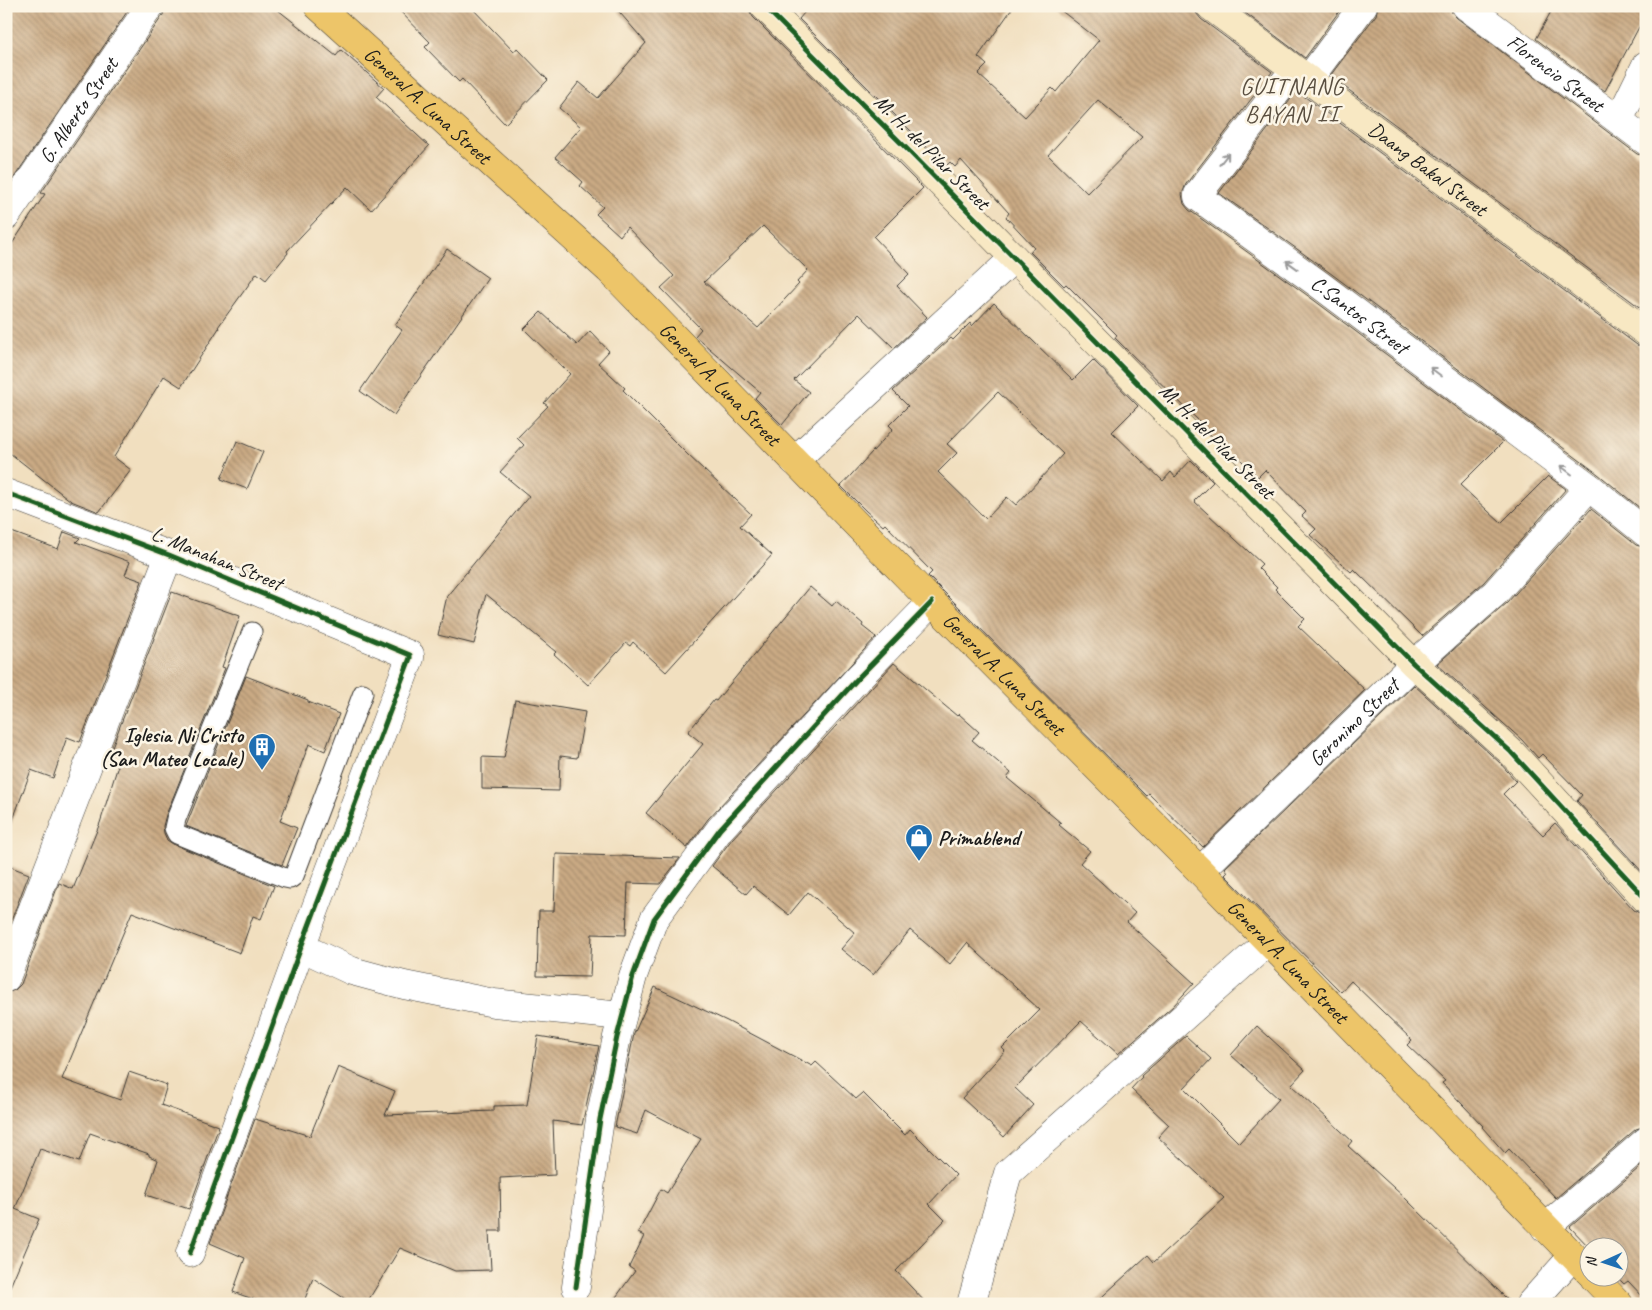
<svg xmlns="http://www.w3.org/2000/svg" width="1652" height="1310" font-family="Caveat,sans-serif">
<defs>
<pattern id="building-back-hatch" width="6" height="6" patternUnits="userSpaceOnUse" patternTransform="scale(1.25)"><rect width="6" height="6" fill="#caaa84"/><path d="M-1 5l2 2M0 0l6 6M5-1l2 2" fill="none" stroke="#a38a6b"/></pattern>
</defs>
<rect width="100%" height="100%" fill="#fcf5e5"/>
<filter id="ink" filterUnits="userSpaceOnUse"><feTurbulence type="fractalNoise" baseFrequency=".02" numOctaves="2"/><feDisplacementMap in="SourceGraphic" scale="10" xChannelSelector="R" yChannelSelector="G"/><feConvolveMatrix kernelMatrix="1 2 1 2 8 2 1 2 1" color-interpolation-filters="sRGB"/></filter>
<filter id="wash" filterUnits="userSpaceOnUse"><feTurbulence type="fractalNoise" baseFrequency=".0096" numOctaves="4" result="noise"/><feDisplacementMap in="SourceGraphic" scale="20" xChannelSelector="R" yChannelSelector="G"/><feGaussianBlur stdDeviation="1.12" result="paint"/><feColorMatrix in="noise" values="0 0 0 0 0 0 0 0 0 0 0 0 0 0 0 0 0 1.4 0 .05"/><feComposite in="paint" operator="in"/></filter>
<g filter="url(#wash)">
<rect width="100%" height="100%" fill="#f1dfbf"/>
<g id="blocks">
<!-- building -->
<path fill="url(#building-back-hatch)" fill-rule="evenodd" d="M6 6H131L13 179 6 176Z
M165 6H273L336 56 341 50 384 88 376 97 429 146 371 210 347 187 287 251 288 253 266 280 257 273 218 327 219 328 181 387 164 376 114 457 131 470 99 512 71 501 6 450V253L45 194 41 193 163 15Z
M395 6H470L514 52 517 48 548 80 505 124 462 79 459 82 425 47 430 42Z
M614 6H749V10L753 17 923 188 874 237 909 274 897 286 927 317 894 348 859 314 794 380 809 392 782 425 755 398 760 392 695 336 701 329 661 288 674 276 627 227 620 236 596 214 603 207 580 186 583 182 555 157 581 127 559 108 579 82 598 98 646 43ZM763 226 808 270 797 282 799 284 758 328 704 282Z
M810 6H1014L978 57 987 65 978 74 1025 117 1052 88 1056 92 1099 40 1055 6H1195L1196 13 1201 19 1272 72 1186 184 1182 194 1184 204 1189 210 1311 298 1503 442 1460 485 1501 523 1548 476 1566 489 1484 582 1422 636 1354 569 1351 572 1310 535 1316 529 1302 516 1306 512 1265 470 1258 477 1238 457 1235 460 1203 427 1204 426 1115 338 1117 335 1066 284 1064 286 1030 252 1034 247 1006 217 1009 213 961 160 955 167 950 162 946 166 799 19ZM1098 100 1142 137 1087 193 1048 155Z
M1236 6H1343L1305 58Z
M1378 6H1451L1452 13 1457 18 1637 154 1646 156V312L1330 76 1376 15Z
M1554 6H1646V14L1605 91 1536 39Z
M1297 91 1637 345 1646 347V513L1598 474 1329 272 1219 193Z
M447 249 488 278 394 415 360 391 402 330 395 325Z
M994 303 1073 380 1093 360 1138 406 1112 432 1163 481 1171 472 1175 477 1191 460 1213 482 1194 501 1262 564 1258 568 1277 587 1275 589 1305 619 1298 626 1365 690 1203 847 1149 794 1147 796 943 591 928 576 932 572 885 524 883 526 866 511 841 486 893 429 889 425 908 406 893 391 951 338 953 340 970 323 972 326ZM998 392 1063 454 1016 505 1007 497 986 519 938 472 957 453 947 444Z
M541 312 577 345 590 331 609 351 598 363 625 388 623 390 688 455 751 514 740 526 772 555 666 672 633 642 630 646 626 643 588 685 554 654 556 652 486 594 474 644 438 635 447 596 529 496 500 472 524 445 517 438 548 406 544 403 570 374 524 329Z
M237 441 263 452 247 489 221 479Z
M1591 509 1636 545 1646 548V876L1577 801 1582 795 1542 754 1538 758 1522 740 1437 664 1507 603Z
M6 530 58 549 64 532 80 538 76 542 130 562 125 575 142 581 80 742 67 737 53 778 31 770 10 828H6Z
M810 587 832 606 836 601 863 624 862 626 876 637 708 819 687 848 646 813 703 744 688 732 714 700 716 701Z
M172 592 240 616 222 667 225 668 166 815 163 826 164 833 167 840 173 844 274 886 261 919 253 916 240 953 132 912 62 1079 120 1100 129 1072 167 1085 161 1105 219 1126 189 1209 146 1195 158 1160 149 1156V1154L90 1133 79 1162 40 1149 15 1209 39 1219 6 1296V993L15 990 21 984 59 883 73 889 100 823 121 756 110 752Z
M894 663 957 716 959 714 979 732 972 740 1011 773 1007 778 1061 823 1059 825 1090 851 1080 863 1135 913 1127 922 1194 983 1173 1006 1118 1054 1081 1021 1015 1088 1033 1105 1004 1137 962 1098 1005 1051 1002 1048 1040 1010 967 943 950 964 910 930 873 975 841 949 855 933 808 892 789 915 753 886 746 894 712 866 732 839Z
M246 676 308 700V702L339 714 325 751 309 744 280 821 297 828 282 865 186 826Z
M1414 685 1500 763 1516 781 1503 794 1543 835 1555 823 1634 910 1641 914H1646V1126L1636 1129 1556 1198 1509 1149 1505 1153 1482 1127 1483 1126 1442 1083 1445 1081 1407 1045 1412 1040 1351 981 1341 992 1225 875 1228 872 1225 868Z
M515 700 585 712 577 758 560 756 559 791 482 789V757L504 758Z
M556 854 680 858 660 884 628 883 626 935 592 934 590 977 537 976 539 911H554Z
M6 865 29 874 6 934Z
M655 987 727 1021 812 1066 816 1062 856 1099 863 1093 905 1135 910 1129 956 1175 929 1204 945 1220 896 1271 927 1304H611L635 1271 629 1267 644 1236 638 1233 661 1189 667 1193 701 1139 646 1110 637 1134 615 1127 634 1034Z
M1257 1026 1305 1070 1291 1085 1352 1141 1348 1146 1405 1198 1512 1304H1094L1148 1255 1154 1262 1224 1198 1158 1137 1169 1125 1131 1089 1142 1077 1141 1076 1186 1036 1211 1059 1184 1088 1239 1143 1279 1099 1231 1055Z
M538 1036 599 1046 582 1125 553 1121 555 1175 500 1178 501 1231H489L491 1270 455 1271 400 1248 366 1304H353L313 1278 303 1304H267L233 1292 245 1258 210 1243 255 1119 310 1136 338 1067 395 1091 385 1115 494 1111V1106L527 1105Z
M1646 1162V1300L1628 1281 1624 1284 1618 1278H1620V1248H1590L1570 1227Z"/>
</g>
</g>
<g filter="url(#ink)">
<use href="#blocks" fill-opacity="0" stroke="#3c3934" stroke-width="1"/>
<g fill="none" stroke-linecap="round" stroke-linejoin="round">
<defs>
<path id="lane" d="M252 632 176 819 174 828 177 834 285 878 290 879 294 876 363 693"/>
<g id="street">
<path id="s1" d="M1466 6 1646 141"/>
<path id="s2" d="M1294 70 1198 194V197L1320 285 1589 487 1646 533"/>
<path d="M1308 80 1363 6"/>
<path d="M1619 120 1646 65"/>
<path id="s3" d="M6 216 150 6"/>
<path d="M794 461 1014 258"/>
<path d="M6 493 169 555 410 655V658L301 947 190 1253"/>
<path id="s4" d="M1200 871 1414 664 1495 593 1589 487"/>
<path d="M301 947 352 971 404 985 494 1003 622 1016"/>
<path d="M6 978 169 555"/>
<path d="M1545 1228 1646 1141"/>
<path d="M576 1287 600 1119 617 1037 633 976 654 919 720 829 860 676 932 602"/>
<path d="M971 1304 1008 1173 1268 942"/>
<path d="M1530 1304 1573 1256"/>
</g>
<g id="secondary">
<path d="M764 6 903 145 1414 664 1511 752 1646 899"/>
<path id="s5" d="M1210 6 1646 332"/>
</g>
<g id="primary">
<path id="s6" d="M318 6 609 270 932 602 1200 871 1590 1273"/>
<path d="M1594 1278 1619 1304"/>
</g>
</defs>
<!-- lane casing -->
<use href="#lane" stroke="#3c3934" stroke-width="21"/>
<!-- street casing -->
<use href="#street" stroke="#3c3934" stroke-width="29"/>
<!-- secondary casing -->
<use href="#secondary" stroke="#3c3934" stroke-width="29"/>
<!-- primary casing -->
<use href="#primary" stroke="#3c3934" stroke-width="29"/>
<!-- lane -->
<use href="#lane" stroke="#fff" stroke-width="19"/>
<!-- street -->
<use href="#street" stroke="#fff" stroke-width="28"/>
<!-- secondary -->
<use href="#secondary" stroke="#f8e8c3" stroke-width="28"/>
<!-- primary -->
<use href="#primary" stroke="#edc569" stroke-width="28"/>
<defs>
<path id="cycleway" d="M764 6 903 145 1414 664 1511 752 1646 899
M6 493 169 555 410 655V658L301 947 190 1253
M576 1287 600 1119 617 1037 633 976 654 919 720 829 860 676 932 602"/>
</defs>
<!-- cycleway casing -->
<use href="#cycleway" stroke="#fcf5e5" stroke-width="8"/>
<!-- cycleway -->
<use href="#cycleway" stroke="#1b5e20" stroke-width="5"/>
</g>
<!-- one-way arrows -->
<defs><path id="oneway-shaft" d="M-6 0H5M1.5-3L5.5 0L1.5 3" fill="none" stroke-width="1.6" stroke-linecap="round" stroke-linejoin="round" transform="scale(1.25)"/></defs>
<g stroke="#999">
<use href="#oneway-shaft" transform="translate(1224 159) rotate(-52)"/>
<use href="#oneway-shaft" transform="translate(1292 265) rotate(-144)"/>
<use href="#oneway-shaft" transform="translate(1436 372) rotate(-143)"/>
<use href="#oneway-shaft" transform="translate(1566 470) rotate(-143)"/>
</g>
</g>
<!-- icons -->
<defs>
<symbol id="building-pin" viewBox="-11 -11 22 30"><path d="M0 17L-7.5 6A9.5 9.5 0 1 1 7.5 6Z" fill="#1f6fb2" stroke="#fcf5e5"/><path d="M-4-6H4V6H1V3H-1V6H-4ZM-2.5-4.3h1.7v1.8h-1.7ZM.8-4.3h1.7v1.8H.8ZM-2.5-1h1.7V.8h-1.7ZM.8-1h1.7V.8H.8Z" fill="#fff"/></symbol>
<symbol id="shop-pin" viewBox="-11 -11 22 30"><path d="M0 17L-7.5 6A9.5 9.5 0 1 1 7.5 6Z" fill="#1f6fb2" stroke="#fcf5e5"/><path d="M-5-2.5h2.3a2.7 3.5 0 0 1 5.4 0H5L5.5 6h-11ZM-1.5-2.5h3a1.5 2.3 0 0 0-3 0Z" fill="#fff"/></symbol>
</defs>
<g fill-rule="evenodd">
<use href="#building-pin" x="246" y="731" width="32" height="43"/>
<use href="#shop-pin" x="903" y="822" width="32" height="43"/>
</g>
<g text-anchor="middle" stroke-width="5" stroke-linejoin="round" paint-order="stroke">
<!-- street labels -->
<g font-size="21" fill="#1c1c1c" stroke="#fcf5e5">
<text dy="7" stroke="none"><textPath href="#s1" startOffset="112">Florencio Street</textPath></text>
<text dy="7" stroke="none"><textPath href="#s6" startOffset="148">General A. Luna Street</textPath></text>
<text dy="7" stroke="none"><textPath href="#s3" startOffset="128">G. Alberto Street</textPath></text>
<text transform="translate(932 152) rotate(45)" y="7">M. H. del Pilar Street</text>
<text dy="7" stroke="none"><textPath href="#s5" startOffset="272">Daang Bakal Street</textPath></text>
<text dy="7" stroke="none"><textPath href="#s2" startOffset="360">C.Santos Street</textPath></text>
<text dy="7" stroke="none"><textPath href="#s6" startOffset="552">General A. Luna Street</textPath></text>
<text transform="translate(1217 441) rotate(45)" y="7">M. H. del Pilar Street</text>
<text transform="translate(217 558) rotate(22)" y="7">L. Manahan Street</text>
<text dy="7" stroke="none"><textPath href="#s6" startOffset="958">General A. Luna Street</textPath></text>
<text dy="7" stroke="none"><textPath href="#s4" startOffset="214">Geronimo Street</textPath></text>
<text dy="7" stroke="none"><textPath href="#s6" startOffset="1362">General A. Luna Street</textPath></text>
</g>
<!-- poi labels -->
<g font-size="21" font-weight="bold" fill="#1c1c1c" stroke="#fcf5e5" text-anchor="end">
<text x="243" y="742">Iglesia Ni Cristo<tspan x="243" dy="24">(San Mateo Locale)</tspan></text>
<text x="938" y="845" text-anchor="start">Primablend</text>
</g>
<!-- quarter labels -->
<g font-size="24" letter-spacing="1" fill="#594e40" stroke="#fcf5e5">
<text x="1292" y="94">GUITNANG<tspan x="1292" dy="28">BAYAN II</tspan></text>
</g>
</g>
<!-- margin -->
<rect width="1652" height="1310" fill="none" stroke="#fcf5e5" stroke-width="25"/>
<!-- north arrow -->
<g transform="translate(1604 1262) rotate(267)"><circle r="24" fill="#fcf5e5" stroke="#a29e95"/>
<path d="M0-4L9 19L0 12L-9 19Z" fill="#1f6fb2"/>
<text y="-8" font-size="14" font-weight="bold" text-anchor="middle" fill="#1c1c1c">N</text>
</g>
</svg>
